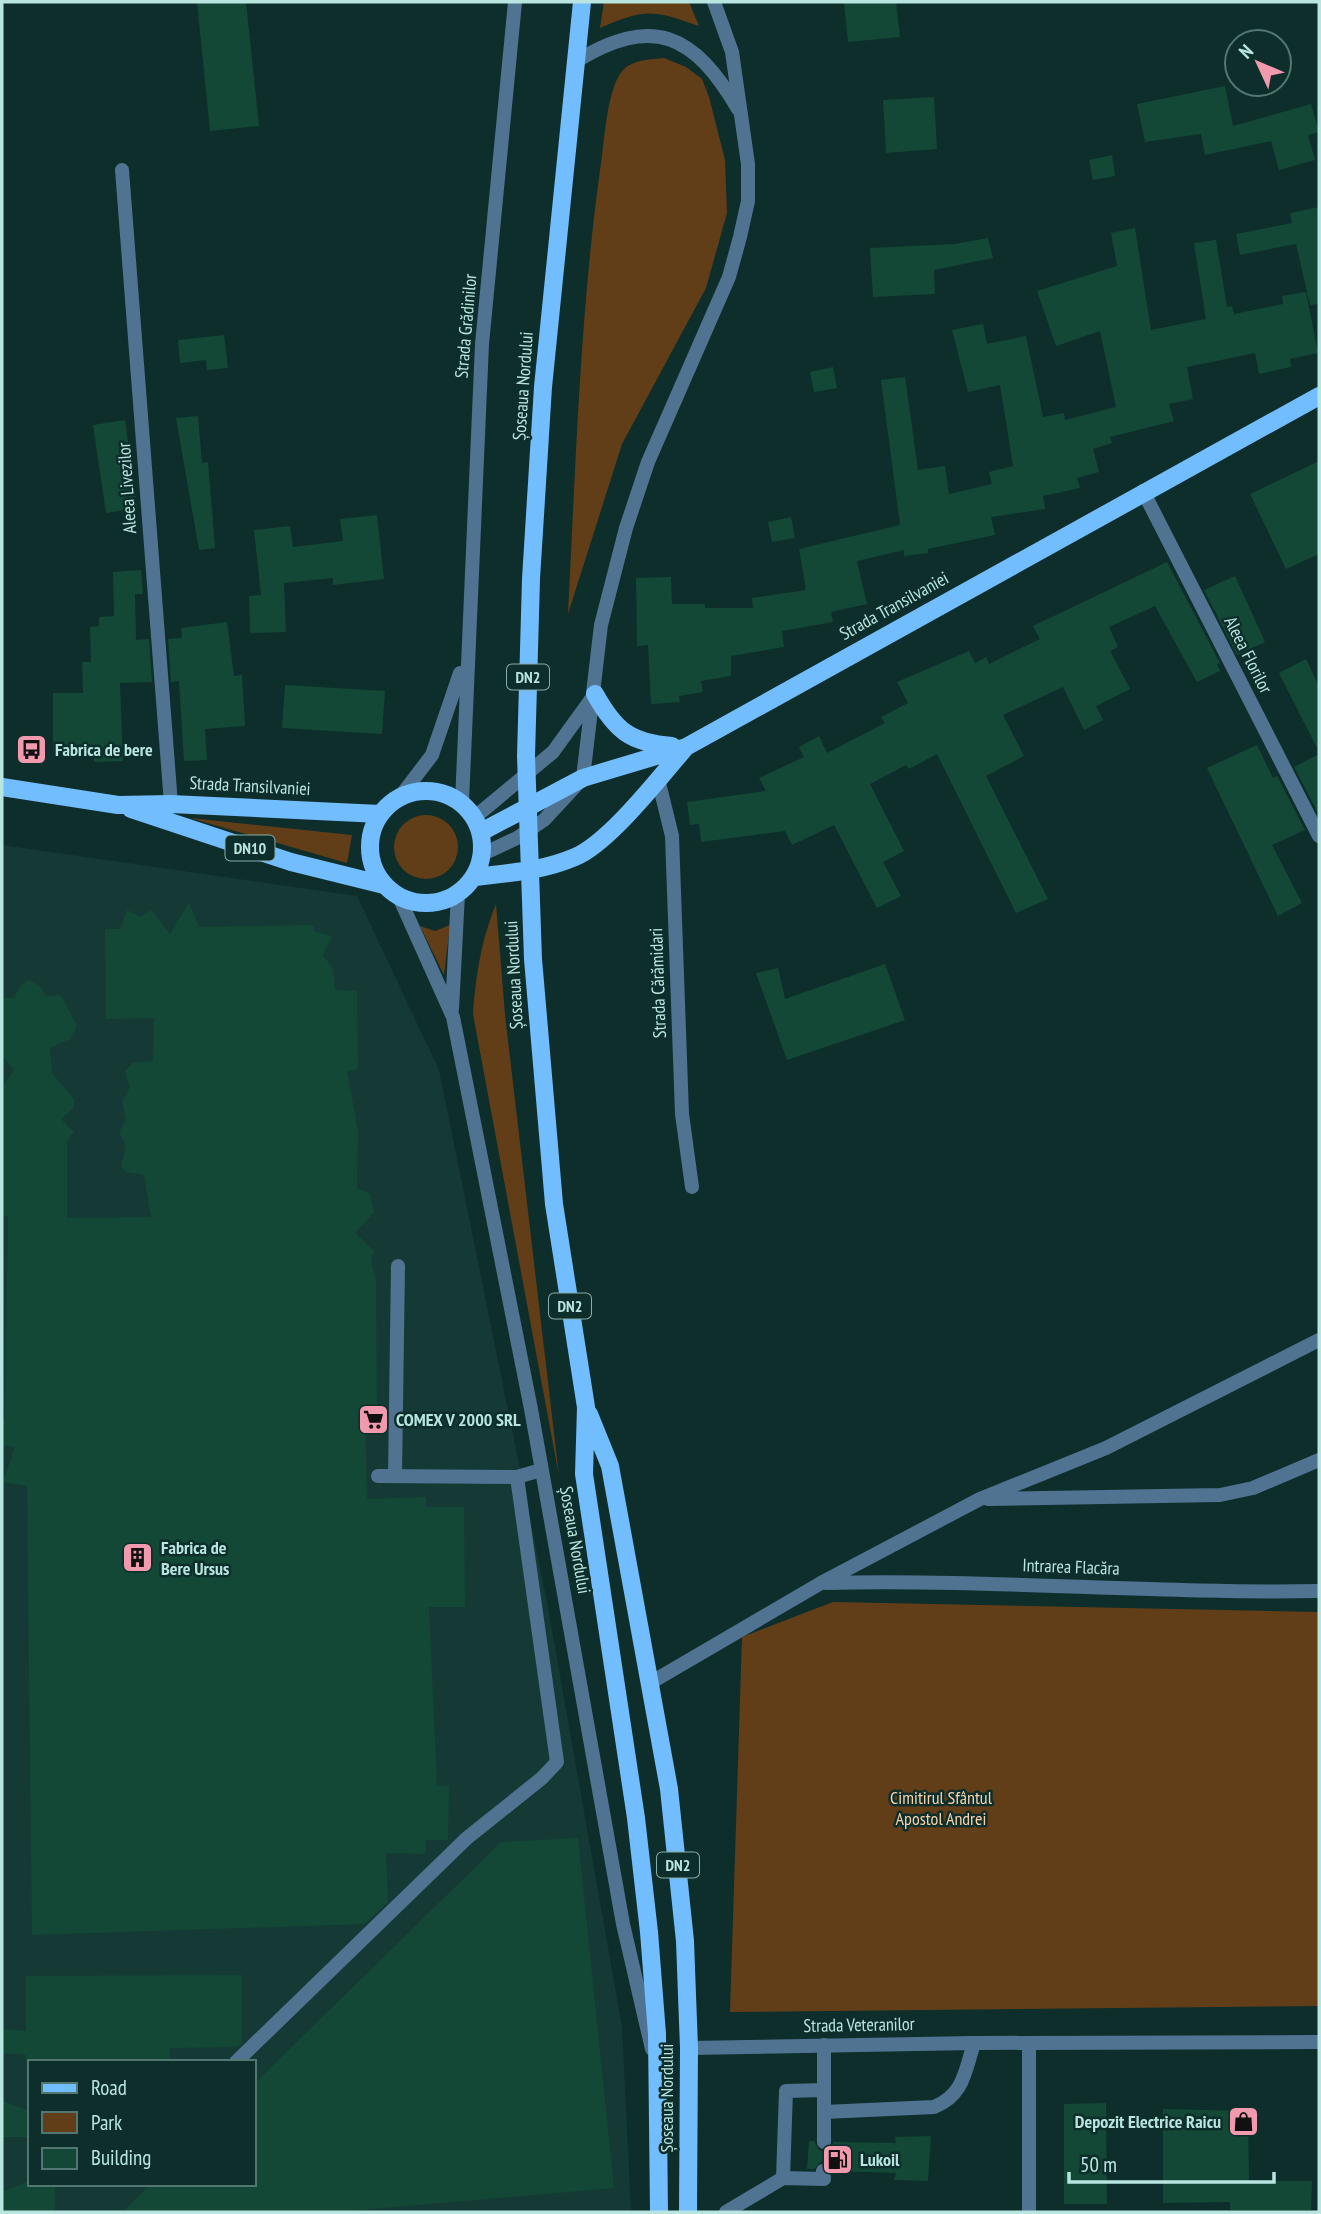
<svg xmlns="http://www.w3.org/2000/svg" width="1321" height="2214" font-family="'PT Sans Narrow',sans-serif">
<rect width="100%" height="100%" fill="#0e2e2b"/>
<!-- built -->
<path fill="#153a35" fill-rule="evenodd" d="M2 845 357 896 439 1070 547 1602 622 2027 631 2212H2ZM30 2062H254V2184H30Z"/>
<!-- green -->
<path fill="#613e18" d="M604 2H689L699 26C653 10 646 8 600 28Z
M664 58 686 67 702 79 709 97 725 160 727 213 706 288 622 444 568 614C576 461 580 308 602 156 605 134 608 85 624 69 633 60 652 59 664 58Z
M394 847a32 32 0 1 1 64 0a32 32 0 1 1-64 0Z
M190 818 352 835 347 863Z
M496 904 505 1015 559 1476 473 1014C476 974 481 941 496 904Z
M450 925 444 975 420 926 435 931Z
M833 1602 1319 1612V2006L730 2012 742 1637Z"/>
<!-- building -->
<path fill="#134836" d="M197 2H246L259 126 210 131Z
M844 2H896L900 37 848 42Z
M1225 86 1233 126 1311 104 1319 132 1308 135 1315 160 1279 170 1271 141 1205 155 1201 134 1145 142 1137 104Z
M934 97 937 149 886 153 883 100Z
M1112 155 1115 176 1093 180 1089 160Z
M1319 207V304L1310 305 1296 244 1240 255 1236 234 1292 223 1290 213Z
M1135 228 1151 330 1206 319 1194 243 1216 240 1227 307 1232 306 1234 314 1283 304 1282 296 1306 292 1318 353 1290 359 1291 367 1259 374 1255 353 1187 367 1193 399 1169 404 1174 421 1110 437 1112 443 1093 449 1099 472 1077 478 1080 488 1043 496 1045 509 991 517 995 535 928 549V553L904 556V550L857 561 867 604 831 612 833 622 782 631 784 647 731 656V676L701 681 703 692 679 696 680 702 651 704 648 645 637 646 636 578 671 577 672 604H705V608H753L752 598 806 590 799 549 900 525 881 380 905 377 918 470 945 466 949 494 992 484 989 472 1013 466 1000 385 968 392 952 330 983 324 987 344 1026 336 1043 417 1064 413 1065 420 1116 407 1100 331 1056 346 1037 291 1117 266 1111 233Z
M988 238 993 258 934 270 935 294 873 297 870 248 955 244Z
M224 335 228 368 207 370 206 360 180 363 178 340Z
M833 367 837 388 814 392 810 372Z
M198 416 202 463 208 462 215 548 199 550 176 418Z
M125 420 137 508 106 513 93 425Z
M1319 461V554L1286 569 1250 494Z
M377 515 384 579 333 585V578L284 583 286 632 250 633 249 596 261 595 254 530 290 526 293 547 343 541 340 519Z
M791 517 795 538 772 542 768 522Z
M1167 562 1220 663 1217 664 1220 671 1197 682 1155 606 1109 627 1118 647 1110 651 1130 689 1096 706 1103 720 1084 730 1063 687 1003 715 1024 756 986 776 1048 899 1016 913 937 754 909 769 906 765 870 784 904 851 883 862 901 896 877 908 834 825 792 845 785 831 701 842 699 824 690 825 687 802 766 791 759 778 804 757 799 747 819 736 827 753 885 723 881 717 908 703 897 682 969 651 975 663 986 657 989 664 1040 639 1033 626Z
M141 570 143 594H135L136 640 149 639 152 682 120 683 123 761 94 762V752H53V693H83L82 662H91L90 627 99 626V617L114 616 113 572Z
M1235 576 1265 642 1237 655 1204 590Z
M227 622 234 676 242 675 245 726 205 729 207 760 184 761 179 681 171 682 168 639 182 638 181 628Z
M1306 659 1319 686V752L1279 673Z
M285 685 385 691 382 734 282 728Z
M1257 745 1273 778 1277 776 1305 830 1272 845 1302 903 1278 916 1207 768Z
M1319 754V815L1294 767Z
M189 903 199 927 314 925V931L332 937 323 955 333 969 335 990 357 991 358 1069 347 1072 358 1131 357 1188 370 1194 374 1213 355 1233 374 1251 371 1261 376 1281 377 1421H365L367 1499 426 1497V1507H464L465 1607H429L437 1786H449L448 1840H426L425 1854 386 1853 388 1902 364 1924 32 1935 27 1486 3 1482 15 1447 2 1445V1417L5 1419 8 1216H2V1087L14 1070 2 1055V998H14L21 985 29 980 40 986 46 996 61 995 77 1026 70 1039 50 1048 52 1073 74 1099V1107L61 1119 74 1132 67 1141V1218L151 1217 144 1175 126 1172 121 1166 126 1146 119 1133 126 1119 122 1102 130 1088 125 1071 133 1063 153 1061 154 1018 106 1019 105 929H120L127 910 141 917 151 910 170 934Z
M885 964 905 1020 787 1060 756 973 778 968 785 999Z
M578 1838 614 2188 338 2212H122L151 2184H254V2084L501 1842Z
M242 1975V2043L237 2047 170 2048V2062H26V2055L2 2053V2029L26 2031V1976Z
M2 2101 30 2111V2137H2Z
M1106 2103 1107 2204H1064V2104Z
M1163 2109 1248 2111 1249 2181H1312L1311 2210H1230V2202L1163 2203Z
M931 2136 928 2181 894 2180 896 2173 833 2171 830 2165 822 2161 814 2169H807L809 2141H814L819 2150 825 2152 834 2142 896 2143 895 2137Z
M28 2182 55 2184V2212H2V2192Z"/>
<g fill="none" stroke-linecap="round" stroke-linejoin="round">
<!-- service -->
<path stroke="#507392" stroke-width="14" d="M1143 491 1319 836
M658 779 672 836 682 1114 692 1187
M378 1476 517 1477
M395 1476 398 1266
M988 1499 1220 1495 1253 1488 1319 1460
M826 1583C991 1579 1155 1594 1319 1591
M650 1683 821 1583 980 1499 1106 1448 1319 1340
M236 2062 467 1838 542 1778 557 1762 517 1477 541 1470
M824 2112 934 2107C964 2095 965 2071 974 2043
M824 2142V2045
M783 2178 786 2091 824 2090
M726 2212 783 2178 824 2179 823 2171
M1029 2212V2043"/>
<!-- minor -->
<path stroke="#507392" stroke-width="14" d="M122 170 171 804"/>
<!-- tertiary -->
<path stroke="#507392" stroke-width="14" d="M575 62C653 14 694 34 738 109
M400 797 432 755 460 673
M462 802 482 344 515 2
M475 817 553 752 592 698
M483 854 517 838 544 820 583 778 601 625 626 528 648 462 729 277 740 237 748 201V164L732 52 714 2
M399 897 453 1017 531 1409 623 1924 652 2049
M452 1009 458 894
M689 2048 974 2043 1319 2042"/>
<!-- primary -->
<path stroke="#72bdfd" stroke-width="18" d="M582 2 543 387 531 579 526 756 533 959 554 1204 586 1407 584 1474 636 1818 649 1932 657 2034 659 2212
M595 694C615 730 630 743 672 746
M2 787 118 805 171 804 380 814
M370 847a56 56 0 1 1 112 0a56 56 0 1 1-112 0Z
M131 809 291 862 384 885
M481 832 583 778 686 747 1319 396
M475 877C508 873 543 871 575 857 609 843 660 777 685 748
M589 1414 610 1466 669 1789 685 1941 689 2048 688 2212"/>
</g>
<!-- icons -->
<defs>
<symbol id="bus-square" viewBox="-11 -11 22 22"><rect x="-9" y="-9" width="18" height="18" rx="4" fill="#f29aad" stroke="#0e2e2b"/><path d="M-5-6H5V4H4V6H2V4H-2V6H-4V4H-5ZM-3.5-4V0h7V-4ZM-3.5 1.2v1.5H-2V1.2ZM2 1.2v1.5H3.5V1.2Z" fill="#111"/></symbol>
<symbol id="supermarket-square" viewBox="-11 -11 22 22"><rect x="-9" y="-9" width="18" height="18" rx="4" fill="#f29aad" stroke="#0e2e2b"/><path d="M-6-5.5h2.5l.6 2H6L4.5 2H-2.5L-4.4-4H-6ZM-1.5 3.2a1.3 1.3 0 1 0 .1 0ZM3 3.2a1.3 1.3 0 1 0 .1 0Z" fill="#111"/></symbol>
<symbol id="building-square" viewBox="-11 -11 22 22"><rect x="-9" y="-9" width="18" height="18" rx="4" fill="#f29aad" stroke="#0e2e2b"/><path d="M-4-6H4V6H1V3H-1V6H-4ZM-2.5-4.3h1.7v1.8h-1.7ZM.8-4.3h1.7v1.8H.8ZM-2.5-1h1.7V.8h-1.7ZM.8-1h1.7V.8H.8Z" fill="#111"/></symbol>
<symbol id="shop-square" viewBox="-11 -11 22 22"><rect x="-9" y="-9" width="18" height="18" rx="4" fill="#f29aad" stroke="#0e2e2b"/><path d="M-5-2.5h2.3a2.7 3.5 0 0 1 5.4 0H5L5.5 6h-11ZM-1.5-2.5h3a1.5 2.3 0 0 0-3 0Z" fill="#111"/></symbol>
<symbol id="fuel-square" viewBox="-11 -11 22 22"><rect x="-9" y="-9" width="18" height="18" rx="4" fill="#f29aad" stroke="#0e2e2b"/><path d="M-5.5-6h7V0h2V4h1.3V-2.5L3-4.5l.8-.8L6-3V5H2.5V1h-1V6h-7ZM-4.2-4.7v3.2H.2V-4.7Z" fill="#111"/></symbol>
</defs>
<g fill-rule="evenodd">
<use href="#bus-square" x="14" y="732" width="35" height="35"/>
<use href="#supermarket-square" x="356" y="1402" width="35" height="35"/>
<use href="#building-square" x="120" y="1540" width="35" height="35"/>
<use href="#shop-square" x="1226" y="2104" width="35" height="35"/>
<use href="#fuel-square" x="820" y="2142" width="35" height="35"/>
</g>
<g text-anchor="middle" stroke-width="5" stroke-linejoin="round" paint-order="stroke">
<!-- shield labels -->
<g fill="#0e2e2b" stroke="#85aea9" stroke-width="2">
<rect x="507" y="664.5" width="42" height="25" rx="5"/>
<rect x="225.5" y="835.5" width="49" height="25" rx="5"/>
<rect x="549" y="1293.5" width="42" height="25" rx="5"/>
<rect x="657" y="1852.5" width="42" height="25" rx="5"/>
</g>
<g font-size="16" font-weight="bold" fill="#b8e5df">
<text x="528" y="683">DN2</text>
<text x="250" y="854">DN10</text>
<text x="570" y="1312">DN2</text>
<text x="678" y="1871">DN2</text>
</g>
<!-- street labels -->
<g font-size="18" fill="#b8e5df" stroke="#0e2e2b">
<text transform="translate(466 326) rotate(-85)" y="6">Strada Grădinilor</text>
<text transform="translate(523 386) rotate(-86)" y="6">Șoseaua Nordului</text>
<text transform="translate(127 488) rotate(-94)" y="6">Aleea Livezilor</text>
<text transform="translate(894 606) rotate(-29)" y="6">Strada Transilvaniei</text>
<text transform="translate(1248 655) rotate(63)" y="6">Aleea Florilor</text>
<text transform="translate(250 786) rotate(3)" y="6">Strada Transilvaniei</text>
<text transform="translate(514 975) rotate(-93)" y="6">Șoseaua Nordului</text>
<text transform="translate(658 983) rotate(-92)" y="6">Strada Cărămidari</text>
<text transform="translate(575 1540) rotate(80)" y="6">Șoseaua Nordului</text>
<text transform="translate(1071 1567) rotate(2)" y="6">Intrarea Flacăra</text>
<text transform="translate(859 2025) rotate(-1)" y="6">Strada Veteranilor</text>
<text transform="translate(667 2098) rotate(-90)" y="6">Șoseaua Nordului</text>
</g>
<!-- poi labels -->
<g font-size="18" font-weight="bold" fill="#b8e5df" stroke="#0e2e2b" text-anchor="start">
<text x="55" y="756">Fabrica de bere</text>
<text x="396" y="1426">COMEX V 2000 SRL</text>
<text x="161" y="1554">Fabrica de<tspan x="161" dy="21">Bere Ursus</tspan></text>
<text x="1221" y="2128" text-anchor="end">Depozit Electrice Raicu</text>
<text x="860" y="2166">Lukoil</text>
</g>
<!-- park labels -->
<g font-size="18" fill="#f9d2ac" stroke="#0e2e2b">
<text x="941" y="1804">Cimitirul Sfântul<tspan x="941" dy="21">Apostol Andrei</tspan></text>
</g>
</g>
<!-- border -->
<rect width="1321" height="2214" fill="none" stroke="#b8e5df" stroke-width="7"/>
<!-- legend -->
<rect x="28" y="2060" width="228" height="126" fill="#0e2e2b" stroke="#527773" stroke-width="2"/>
<rect x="42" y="2083" width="35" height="10" fill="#72bdfd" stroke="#527773" stroke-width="2"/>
<text x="91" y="2095" font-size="21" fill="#b8e5df">Road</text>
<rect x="42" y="2112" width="35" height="21" fill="#613e18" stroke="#527773" stroke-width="2"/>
<text x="91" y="2130" font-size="21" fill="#b8e5df">Park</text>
<rect x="42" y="2148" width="35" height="21" fill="#134836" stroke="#527773" stroke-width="2"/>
<text x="91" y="2165" font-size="21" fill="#b8e5df">Building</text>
<!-- north arrow -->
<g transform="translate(1258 63) rotate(314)"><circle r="33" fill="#0e2e2b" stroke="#527773" stroke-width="2"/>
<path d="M0-5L12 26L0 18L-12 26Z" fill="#f29aad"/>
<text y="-10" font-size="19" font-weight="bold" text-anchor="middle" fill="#b8e5df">N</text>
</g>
<!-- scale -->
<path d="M1069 2172v10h205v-10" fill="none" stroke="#b8e5df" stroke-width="3.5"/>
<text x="1080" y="2172" font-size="21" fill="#b8e5df" stroke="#0e2e2b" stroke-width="5" paint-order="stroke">50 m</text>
</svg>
